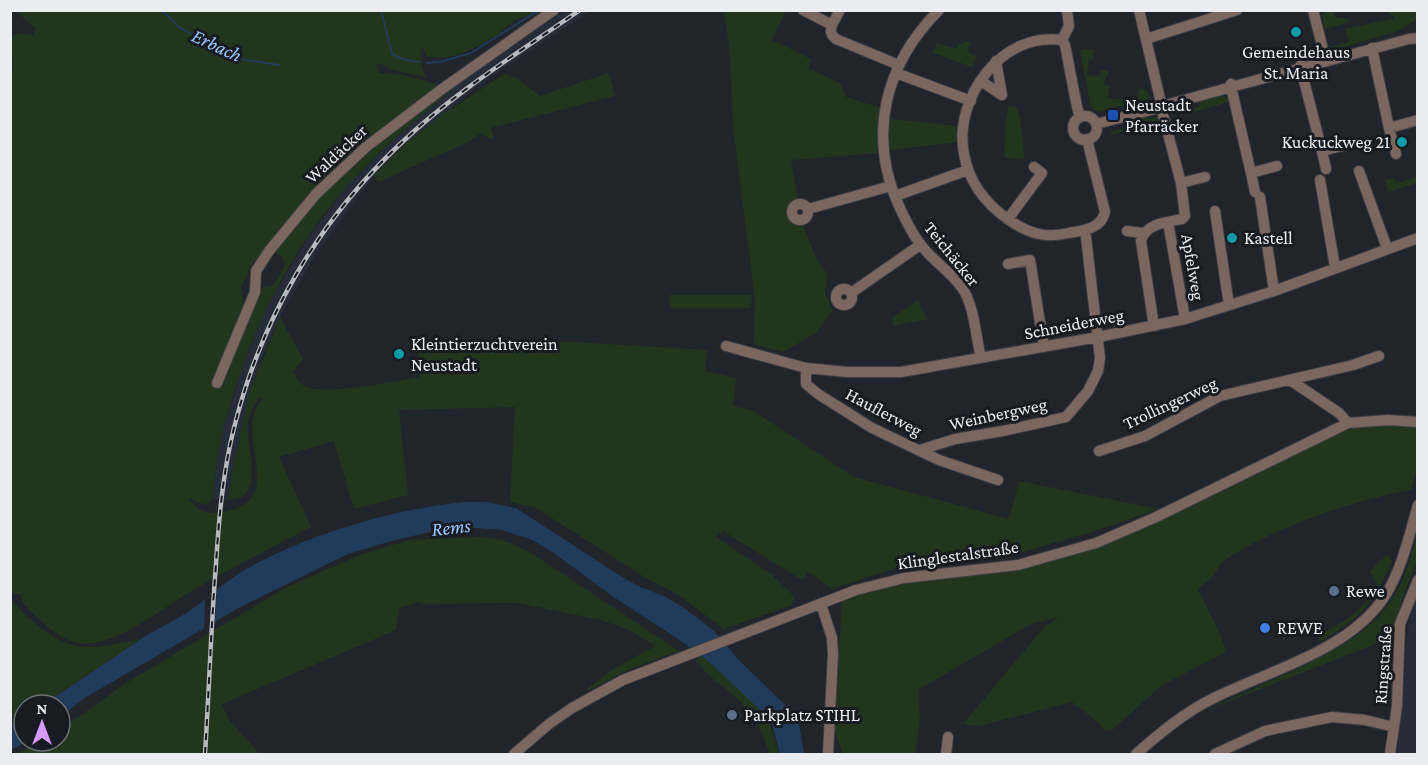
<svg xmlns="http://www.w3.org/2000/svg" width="1428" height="765" font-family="'Crimson Pro',serif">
<rect width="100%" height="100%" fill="#22242c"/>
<!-- built -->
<path fill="#272c39" d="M564 11H590L489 78 403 146 374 176 336 227 314 258 280 317 263 355 249 393 227 500 212 499 221 437 242 368 261 320 277 289 309 236 344 190 392 140 459 84Z
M1417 600V754H1396L1404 689 1405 648 1413 602Z"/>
<!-- green -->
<path fill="#22361d" d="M16 11H549C539 17 527 14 517 19 510 23 504 29 498 34 477 48 452 62 427 56L421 46 422 69 427 77 392 70 379 63 377 65 380 73 403 75 435 84 438 87 362 142 253 263 241 287 247 328 261 288 273 286 285 266 282 256 276 253 274 249 319 196 367 149 454 82 459 84C419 117 379 150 345 189 285 257 242 348 222 436 217 457 215 478 212 499L206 505 188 498C195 508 202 513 214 513 297 507 228 433 263 399L260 397C254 405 249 413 248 423 245 443 262 484 241 497 238 499 231 499 227 500L249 393 280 317 303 359 293 372C295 375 298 381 301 384 319 398 395 381 419 377L417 339 573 342 707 350 705 371 736 378 733 406 752 410 854 477 1009 519 1019 481 1159 509 1092 532 1009 556 963 562 899 567 832 589 809 572 802 580 723 531 716 537 770 573 795 597 792 605 724 629 676 593 646 578 536 508 510 502 515 407 399 410 408 495 354 509 334 441 279 457 311 527C271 547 232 568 193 590 162 608 116 648 78 643 56 639 38 618 23 603L21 594H14L11 589 10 78 13 70 11 37 17 33 33 35 36 29Z
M724 11H786L771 42H777L811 59 809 69 840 83 846 97 881 108 879 131 876 135 879 139 880 153 791 160 798 200 792 203C786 214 789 224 802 223L816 258 828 275 825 294 833 310 816 333 783 352 754 344 755 300 733 127 730 55Z
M1326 11H1335V18H1347L1350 22 1325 29 1322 15Z
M1386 11H1417V19L1398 31 1335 50 1332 49 1330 47 1349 42 1345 29 1395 18Z
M969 41 971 45 968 47 969 53 976 56 972 67 933 53 937 43 956 49 958 45Z
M1085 49 1094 50 1093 60 1089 59 1087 75 1099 77 1101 70 1109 71 1108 76H1106L1104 84 1109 86 1108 99H1137L1139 88 1147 90 1150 99 1098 112 1091 107 1080 50Z
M609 73 615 96 491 128 494 140 480 134 468 142 378 182 374 176 403 146 446 111H448L504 74 517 78 540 96Z
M1217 96 1229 97 1232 101 1183 115 1182 112 1199 107 1198 101Z
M1009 105 1017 108C1023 124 1021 141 1025 157L1023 158 1010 159 1004 156 1006 117Z
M1148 115 1149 118 1159 116 1162 120 1111 135V132L1127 127 1126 121Z
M889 119 959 126V142L889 150Z
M1417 177V183L1388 192 1385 180 1394 178 1397 183Z
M669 295H752L751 308H671Z
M918 300 927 319 893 326 892 318Z
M1379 423 1417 426V468L1411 490C1353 500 1276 527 1226 559 1220 563 1217 571 1212 577 1208 581 1203 585 1198 589L1221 636 1226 652 1161 686 1111 731 1104 730 1098 722 1072 702 979 726 963 724 1045 626 1060 617 1031 624 918 690 920 720 915 754H843L835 732 842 598 906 583 1019 571 1097 548 1337 432Z
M1417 535V559L1401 603 1396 625 1373 645 1207 710C1263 681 1357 653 1392 600 1405 580 1411 557 1417 535Z
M479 537 502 540 528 551 679 651 630 669 588 691 587 689 613 669 655 646 629 630 601 620 517 603 421 604 420 602 399 608 396 630 222 704 229 720 260 754H16L41 741H60V730L126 683 285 588 360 555 409 540Z
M1388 555 1392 561C1374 603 1360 619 1320 641L1317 634C1346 623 1360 612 1378 586L1370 572 1380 560 1385 558 1384 556Z
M10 598C26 618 58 646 84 647 102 648 123 642 141 639L42 705H24V717L11 725Z
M704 655 739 687 769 721 779 754H770C763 734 756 717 740 701 725 686 705 677 696 658Z"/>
<!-- water -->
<path fill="#213c5a" d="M464 502H486L516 508 617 574 638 586 666 597 688 611 714 631 739 660 786 706 799 723 804 754H780L771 720 708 661 678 639 615 598 551 551 530 539 501 530 454 526 388 542 348 554 242 606 83 699 60 717V705H42C75 684 108 661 141 639 156 629 173 622 188 612 207 599 224 582 243 571 305 535 394 509 464 502Z
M24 717V741H28L11 750V725Z"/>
<!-- pier -->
<path fill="#22242c" d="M217 587 215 625 204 631 205 595Z"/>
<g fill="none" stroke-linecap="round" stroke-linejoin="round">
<!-- stream -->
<path stroke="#213c5a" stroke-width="2" d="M162 10 179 27 234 58 279 65
M381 10 392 54 402 59 419 62
M426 63 440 62 471 53 539 10"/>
<defs>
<path id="minor" d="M803 10 832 25C830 31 830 34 836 39L894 63 897 66
M939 10C885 64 867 135 899 206 905 219 912 234 921 245 933 261 951 272 962 288 974 304 976 338 981 358
M1139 10 1161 103
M1313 10 1326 61
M832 25 840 10
M1146 39 1237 10
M1062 40 1069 26 1067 10
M1372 48 1389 128 1418 120
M996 61 1002 95
M896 73 971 101
M1302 73 1322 151 1346 145
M981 81 1002 95
M1232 91 1251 173 1277 166
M1159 108 1161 103 1166 105 1228 88 1231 84 1235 86 1298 69 1301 65 1305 67 1409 39 1418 38
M1162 111 1181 183 1205 177
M1073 128a12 12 0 1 1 24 0a12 12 0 1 1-24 0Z
M1080 117 1077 107 1065 45 1062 40C1002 31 953 98 964 154 969 183 986 204 1009 220 1028 233 1045 239 1069 233 1084 230 1101 229 1105 212L1087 139
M1096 124 1159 108 1160 110H1164
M1389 128 1396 154
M1322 151 1326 169
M1359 171 1387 248
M1251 173 1255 192
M1320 180 1335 267
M895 196 968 170
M1260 197 1274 291
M792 212a8 8 0 1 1 16 0a8 8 0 1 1-16 0Z
M808 209 891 186
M1215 211 1229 305
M1008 219 1042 173 1034 167
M1168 222 1185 319
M1127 231 1143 233
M1008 264 1030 260 1044 347
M836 297a8 8 0 1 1 16 0a8 8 0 1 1-16 0Z
M851 293 920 245
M1154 326 1141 241C1145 224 1166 222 1182 219L1185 216 1181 183
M726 346 806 368 847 372H901L1098 337 1185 319 1274 291 1418 238
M806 368V384L818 394 872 428 939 460 998 480
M1290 380 1339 413 1348 423
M217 383 255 292 256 271 269 251 316 194 366 147 442 89 554 10
M920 450 955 439 1003 431 1066 417 1088 391 1098 371 1100 358 1086 237
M1099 451 1145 436 1220 396 1353 365 1379 356
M821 604 832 638 833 654 828 754
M514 754 549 724 572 708 623 680 856 590 904 578 1018 565 1096 543 1154 518 1348 423 1388 420 1418 422
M946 754 948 737
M1136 754C1160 733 1185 712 1214 698 1270 670 1349 651 1385 596 1402 569 1409 536 1418 505
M1215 754 1265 731 1332 717 1365 720 1394 727
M1390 754 1397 706 1400 624 1418 580"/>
</defs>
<!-- minor casing -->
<use href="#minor" stroke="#3e4048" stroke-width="12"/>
<!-- minor -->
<use href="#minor" stroke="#7b6760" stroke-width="10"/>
<defs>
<path id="rail" d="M205 754C209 691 211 627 216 564 219 517 223 470 235 424 262 318 318 222 398 146 452 94 518 53 580 10"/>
</defs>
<!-- rail casing -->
<use href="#rail" stroke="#b8bac0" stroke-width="4.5"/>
<!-- rail -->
<use href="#rail" stroke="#181b22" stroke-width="2" stroke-dasharray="7" stroke-linecap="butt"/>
</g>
<!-- markers -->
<g fill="#0f9aa8" stroke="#181b22" stroke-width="2">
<circle cx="1296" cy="32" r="6"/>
<circle cx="1402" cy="142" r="6"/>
<circle cx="1232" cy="238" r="6"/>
<circle cx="399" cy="354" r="6"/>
</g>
<rect fill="#1a4fb4" stroke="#181b22" stroke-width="2" x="1107" y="109" width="12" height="12" rx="3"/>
<g fill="#5c6f8a" stroke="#181b22" stroke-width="2">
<circle cx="1334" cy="591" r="6"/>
<circle cx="732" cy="715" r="6"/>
</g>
<circle fill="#3f7fe0" stroke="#181b22" stroke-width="2" cx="1265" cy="628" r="6"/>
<g text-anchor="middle" stroke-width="6" stroke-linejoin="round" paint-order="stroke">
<!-- poi labels -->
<g font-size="18" fill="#eaecf1" stroke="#181b22" text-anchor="start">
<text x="1296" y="58" text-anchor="middle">Gemeindehaus<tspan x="1296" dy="21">St. Maria</tspan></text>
<text x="1125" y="111">Neustadt<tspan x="1125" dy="21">Pfarräcker</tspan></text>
<text x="1390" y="148" text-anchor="end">Kuckuckweg 21</text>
<text x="1244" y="244">Kastell</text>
<text x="411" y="350">Kleintierzuchtverein<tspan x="411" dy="21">Neustadt</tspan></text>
<text x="1346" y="597">Rewe</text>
<text x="1277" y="634">REWE</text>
<text x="744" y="721">Parkplatz STIHL</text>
</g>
<!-- street labels -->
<g font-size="18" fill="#eaecf1" stroke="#181b22">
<text transform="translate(336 154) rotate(-43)" y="6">Waldäcker</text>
<text transform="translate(952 254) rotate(51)" y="6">Teichäcker</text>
<text transform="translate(1193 267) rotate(80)" y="6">Apfelweg</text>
<text transform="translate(1074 324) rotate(-11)" y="6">Schneiderweg</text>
<text transform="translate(1170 403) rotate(-25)" y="6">Trollingerweg</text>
<text transform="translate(884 412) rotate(28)" y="6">Hauflerweg</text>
<text transform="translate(998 414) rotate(-12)" y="6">Weinbergweg</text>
<text transform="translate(958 555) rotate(-8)" y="6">Klinglestalstraße</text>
<text transform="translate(1383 665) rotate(-86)" y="6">Ringstraße</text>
</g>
<!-- water labels -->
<g font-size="20" font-style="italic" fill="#99c8ff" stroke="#181b22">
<text transform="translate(217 45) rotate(25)" y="7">Erbach</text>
<text transform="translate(451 527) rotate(-6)" y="7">Rems</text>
</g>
</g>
<!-- border -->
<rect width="1428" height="765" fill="none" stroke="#eaecf1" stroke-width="24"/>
<!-- north arrow -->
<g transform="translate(42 723)"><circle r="28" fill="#181b22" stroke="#6c6f75" stroke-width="1.5"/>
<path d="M0-4.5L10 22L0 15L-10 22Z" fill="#d69bfa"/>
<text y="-9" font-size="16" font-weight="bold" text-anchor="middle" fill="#eaecf1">N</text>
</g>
</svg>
